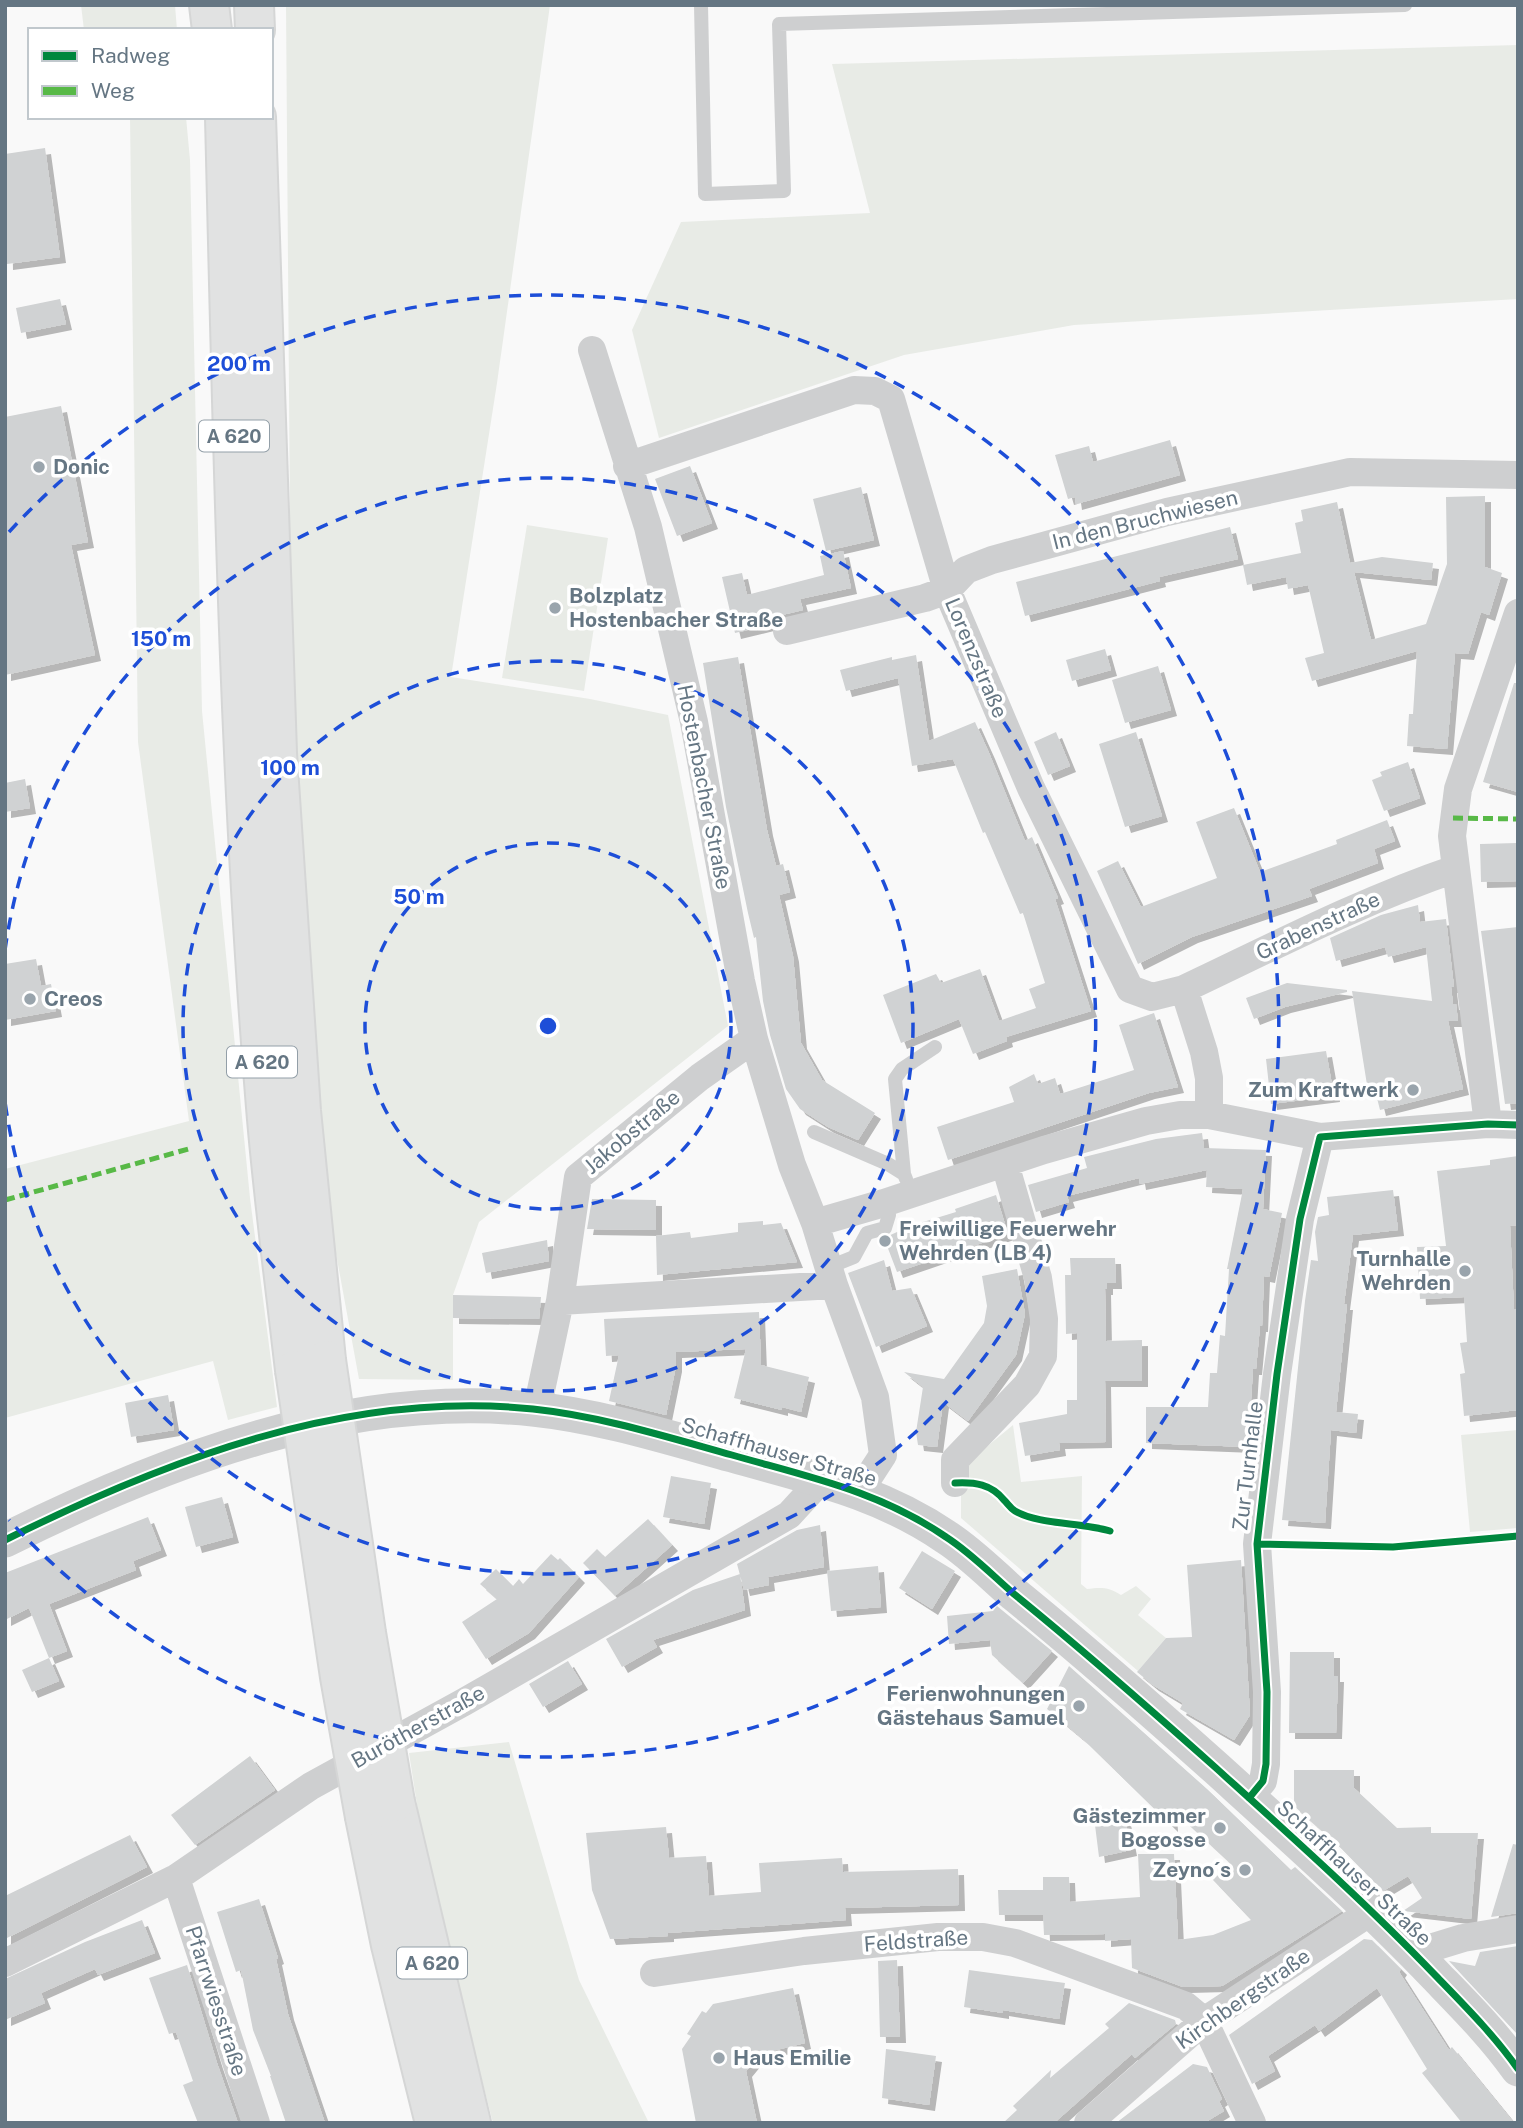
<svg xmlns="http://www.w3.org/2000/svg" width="1523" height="2128" font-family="'Public Sans',sans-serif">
<defs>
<filter id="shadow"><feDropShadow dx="6" dy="6" stdDeviation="0" flood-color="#0004"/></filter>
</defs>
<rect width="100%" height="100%" fill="#f9f9f9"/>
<!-- green -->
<path fill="#e8ebe6" d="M81 5H175L177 30H84Z
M286 5H550L497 383 451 677 590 699 668 715 728 1026 479 1222 453 1295V1380L359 1379 328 1210 292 777Z
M1518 45V299L1074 325 904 355 659 438 632 330 681 222 870 213 832 64Z
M130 117H186L190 160 202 711 250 1198 277 1407 228 1420 213 1361 5 1418V1169L189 1121 138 742Z
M527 525 608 538 584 691 502 678Z
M1013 1425 1021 1482 1082 1476 1081 1584 1087 1589C1101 1587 1109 1587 1121 1595L1136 1586 1151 1599 1138 1615 1166 1638 1138 1671 961 1518V1468Z
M1518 1430V1528L1470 1532 1461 1435Z
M509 1742 579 1980 649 2123H493L426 1863 409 1753Z"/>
<!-- building -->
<path fill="#d0d2d3" filter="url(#shadow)" d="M45 148 60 257 7 264 5 154Z
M60 299 66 324 21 333 16 308Z
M61 406 88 542 71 545 95 655 5 675V417Z
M1170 440 1180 475 1076 504 1075 497 1068 499 1055 455 1089 446 1093 462Z
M690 466 712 523 677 536 655 479Z
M861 487 874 540 826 551 813 499Z
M1485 496V567L1502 573 1489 615 1481 612 1468 654 1455 653 1447 749 1407 746 1409 714H1413L1417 651 1312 681 1305 658 1324 653 1308 585 1288 589 1286 577 1247 585 1243 565 1301 553 1295 523 1303 521 1301 510 1337 502 1350 563 1382 557 1433 563 1431 580 1354 572 1371 640 1426 624 1447 564 1446 497Z
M1230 527 1238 559 1159 577 1160 581 1025 616 1016 582Z
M843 551 851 588 800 599 803 610 782 615 772 624 735 633 722 577 742 573 747 595 824 575 820 556Z
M1105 649 1111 670 1072 681 1066 660Z
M916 655 929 741 975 722 989 753 1025 841 1032 837 1058 898 1055 899 1091 1011 1006 1037 1007 1041 973 1054 959 1019 901 1043 883 995 936 974 941 983 980 969 999 1021 1036 1008 1029 989 1045 983 1023 913 1020 914 985 832 983 833 953 759 912 766 898 678 846 691 840 670 892 657V660Z
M738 657 767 830 776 866 783 864 790 892 779 895 793 956 801 1043 822 1080 875 1113 858 1140 828 1127 800 1109 786 1089 770 1035 763 1001 756 937 754 938 748 913 726 807 703 663Z
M1158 666 1171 710 1125 723 1112 680Z
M1514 683H1518V792L1483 782Z
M1056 732 1070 766 1048 775 1034 742Z
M1136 732 1162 816 1125 827 1099 744Z
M1408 762 1420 798 1384 811 1372 780 1382 776 1380 772Z
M25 779 30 808 5 812V783Z
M1234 808 1260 872 1337 844 1336 840 1387 820 1395 841 1374 849 1378 863 1309 889 1312 896 1192 937 1138 964 1097 871 1118 861 1141 907 1217 878 1196 822Z
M1517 843 1518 881 1481 882 1480 844Z
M1418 905 1420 922 1446 919 1454 987H1451L1453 1004H1456L1458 1021H1448L1463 1089 1380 1110 1375 1090 1368 1091 1352 991 1432 1001 1426 947 1388 957 1385 947 1336 961 1330 938 1381 915Z
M1518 927V1103L1505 1104 1481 931Z
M36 959 41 986 51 984 56 1011 5 1020V964Z
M1287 983 1347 990V992L1285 1007 1254 1019 1246 998Z
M1154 1013 1178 1087 1149 1093 948 1160 937 1127 1014 1102 1009 1087 1034 1074 1038 1084 1055 1078 1060 1094 1134 1070 1119 1025Z
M1326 1051 1334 1096 1271 1104 1266 1059Z
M1202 1133 1204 1148 1266 1150 1263 1209 1282 1213 1269 1277 1264 1276 1262 1326H1260L1256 1369H1253L1248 1447 1146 1443V1407H1208L1210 1373H1217L1220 1335 1225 1336 1229 1269H1227L1243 1189 1206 1187 1207 1170 1140 1184 1139 1178 1067 1196 1069 1202 1036 1212 1028 1185 1087 1168 1084 1157 1156 1139Z
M1518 1156V1225L1510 1226 1514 1310 1518 1309V1410L1464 1416 1460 1374 1465 1373 1460 1343 1467 1342 1464 1297 1420 1299 1417 1247 1446 1246 1437 1171 1490 1165V1160Z
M1393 1190 1398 1230 1353 1235 1344 1304H1347L1336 1412 1358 1414 1356 1433 1331 1430 1325 1523 1282 1520 1305 1301 1311 1260 1318 1261 1315 1232 1318 1217 1329 1215 1327 1197Z
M996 1195 1008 1234 897 1272 884 1238 910 1226 956 1212 955 1209Z
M592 1199 656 1200V1230L587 1229Z
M763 1221V1225L781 1223 797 1262 657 1275 656 1236 690 1232 691 1238 738 1232V1223Z
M547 1240 549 1261 486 1273 482 1253Z
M1070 1258H1115L1116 1283H1107V1289H1105L1106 1341 1142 1340V1381H1105L1106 1442 1059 1443 1060 1450 1025 1456 1019 1423 1067 1414V1400H1077V1333L1066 1334 1065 1275H1071Z
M884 1260 892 1291 911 1288 927 1326 876 1347 848 1273Z
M1017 1269 1025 1314 1016 1355 968 1421 943 1402 937 1447 918 1445 916 1432 923 1387 904 1372 944 1379 984 1323 987 1306 982 1276Z
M453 1295 541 1297 539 1319 453 1318Z
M759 1312 761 1365 809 1377 801 1412 782 1407V1410L734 1398 746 1349 676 1352V1366L666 1415 609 1401 619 1355 606 1356 604 1319Z
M168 1395 174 1430 131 1437 125 1403Z
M671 1476 711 1483 704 1524 663 1517Z
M222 1497 233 1537 196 1547 185 1507Z
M148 1517 161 1550 133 1561 136 1570 49 1604 67 1651 49 1658 29 1608 5 1620V1573Z
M648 1519 672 1545 615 1596 583 1563 597 1549 605 1557Z
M820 1525 824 1567 768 1577 769 1585 744 1590 737 1564 797 1530Z
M922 1551 955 1571 932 1609 899 1588Z
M551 1554 558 1560 560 1558 579 1577 529 1633 486 1659 462 1622 497 1599 480 1584 496 1569 513 1586 519 1579 523 1584Z
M1241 1560 1250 1715 1234 1740 1180 1709 1183 1703 1153 1685 1137 1672 1166 1638 1192 1637 1187 1565Z
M878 1566 881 1607 831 1611 827 1571Z
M740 1574 745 1610 653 1640 657 1647 622 1667 606 1639 693 1590Z
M997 1606 1052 1651 1023 1683 992 1655 990 1640 949 1644 947 1616 993 1611Z
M1290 1652H1334V1676H1338L1336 1733H1289Z
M49 1658 59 1681 32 1692 22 1670Z
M568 1661 582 1684 543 1707 529 1684Z
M1069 1666 1207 1789 1291 1870 1295 1867 1342 1911 1222 1986 1183 1987 1132 1968 1131 1939 1105 1941V1934L1044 1935 1043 1915H999L998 1890H1043V1877H1069L1070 1902 1140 1897 1138 1854H1174L1178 1940 1213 1935 1251 1920 1213 1880 1230 1863 1171 1808 1172 1826 1083 1739 1047 1709Z
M250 1756 275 1790 195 1845 171 1815Z
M1294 1770H1354V1788L1397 1828 1431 1827V1833H1478L1471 1919 1403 1911 1422 1898 1408 1876 1383 1891 1336 1843 1294 1806Z
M1124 1814 1131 1850 1099 1857 1095 1825Z
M666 1827 669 1858 706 1856 709 1896 761 1892 759 1863 842 1858 843 1872 958 1869 959 1905 845 1908 846 1920 668 1933V1936L610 1939 592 1890 586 1833Z
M130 1835 147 1867 5 1939V1896Z
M1513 1844 1518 1845V1913L1491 1917Z
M259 1899 278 1958 276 1959 288 2014 325 2123H286L270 2076H271L253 2030 241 1970 236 1972 217 1912Z
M142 1920 155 1953 98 1975 95 1969 41 1993 45 2003 5 2020V1979L85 1942Z
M1364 1939 1372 1940 1401 1969 1399 1972 1449 2050 1452 2047 1514 2123H1462L1422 2073 1427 2069 1377 1988 1319 2031 1315 2025 1268 2056 1275 2071 1252 2084 1229 2035Z
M1518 1946V2035L1449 1961 1475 1966 1480 1952Z
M897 1960 900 2037H880L878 1961Z
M187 1965 217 2063 238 2123H198L183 2085 193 2081 176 2032 169 2034 149 1978Z
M969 1970 1065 1983 1059 2019 1003 2010V2013L964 2007Z
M793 1988 805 2043 760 2054 746 2071 757 2123H696L682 2049 691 2036 687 2034 702 2011 706 2013 713 2004Z
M1129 2003 1175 2020 1176 2024 1135 2058 1132 2054 1054 2123H1003L1017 2110 1013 2106 1051 2070 1050 2078 1109 2028 1105 2024Z
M886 2049 936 2056 929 2105 882 2098Z
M1193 2064 1207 2067 1222 2099 1219 2101 1224 2111 1204 2123H1116Z"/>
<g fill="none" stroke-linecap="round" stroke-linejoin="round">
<defs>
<path id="motorway" d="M209 5 212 30
M254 5 255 30
M225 117C233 447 239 778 266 1107 273 1195 285 1282 295 1370
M256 117 277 753 301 1111 326 1360
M395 1802 471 2123
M365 1817 391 1945 435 2123"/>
</defs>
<!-- motorway casing -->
<use href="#motorway" stroke="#d5d6d6" stroke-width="42"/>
<!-- service -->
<path stroke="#cecfd0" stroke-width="14" d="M701 5 705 194 784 191 779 24 1405 5
M814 1132 888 1164 904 1174 906 1179
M904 1174 895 1079 902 1069 935 1047
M829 1267 854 1257 867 1233 885 1228 889 1215 884 1203"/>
<!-- minor -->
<path stroke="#cecfd0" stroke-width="28" d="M592 350 648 527 694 722 741 981 754 1039 792 1165 815 1223 834 1285 875 1397 883 1455 859 1492
M627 466 854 390 875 391 891 399 947 590 1031 788 1130 989 1152 997 1184 989 1204 1052 1209 1078V1115
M787 631 925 598 947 590 966 570 992 560 1167 512 1350 472 1518 475
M1184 989C1273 947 1361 901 1455 869
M1488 1124 1452 836 1458 789 1518 613
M815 1223 884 1203 1044 1150 1146 1121 1180 1115H1209L1320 1137 1488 1124 1518 1125
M560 1301 834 1285
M537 1409 560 1301 578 1177 700 1077 754 1039
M955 1483V1460L1027 1385 1043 1356 1044 1319 1038 1278 1005 1164
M1249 1798 1263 1781 1266 1764 1267 1692 1257 1544 1277 1374 1300 1219 1320 1137
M176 1878 256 2123
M1414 1953 1463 1938 1518 1929
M5 1963 176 1878 311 1786 464 1702 789 1515 822 1479
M654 1973 804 1951 938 1937H983L1015 1943 1186 2006 1204 2021 1252 2123
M1088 2123 1204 2021 1372 1911"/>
<!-- tertiary -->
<path stroke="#cecfd0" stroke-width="35" d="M5 1540C168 1459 348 1390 533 1409 600 1416 667 1437 732 1455 809 1477 879 1491 946 1537 971 1553 992 1575 1014 1594 1083 1650 1150 1709 1216 1768 1291 1836 1366 1903 1436 1976 1464 2005 1494 2035 1518 2069"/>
<!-- motorway -->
<use href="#motorway" stroke="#e1e2e2" stroke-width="38"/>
<defs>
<path id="motorway-bridge" d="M326 1360 366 1633 395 1802
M295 1370 340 1677 365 1817"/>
</defs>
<!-- motorway-bridge casing -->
<use href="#motorway-bridge" stroke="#d5d6d6" stroke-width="42" stroke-linecap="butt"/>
<!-- motorway-bridge -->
<use href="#motorway-bridge" stroke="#e1e2e2" stroke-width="38"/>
<!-- quiet -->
<path stroke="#58b947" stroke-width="5" stroke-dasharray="10 5" stroke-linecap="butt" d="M1453 818 1518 819
M5 1200 192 1148"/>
<defs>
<path id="cycleway" d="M955 1483C975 1482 991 1484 1004 1500 1008 1504 1010 1508 1015 1511 1039 1525 1081 1522 1110 1531
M5 1540C168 1459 348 1390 533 1409 600 1416 667 1437 732 1455 809 1477 879 1491 946 1537 971 1553 992 1575 1014 1594 1083 1650 1150 1709 1216 1768 1291 1836 1366 1903 1436 1976 1464 2005 1494 2035 1518 2069
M1257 1544 1393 1547 1518 1536
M1249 1798 1263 1781 1266 1764 1267 1692 1257 1544 1277 1374 1300 1219 1320 1137 1488 1124 1518 1125"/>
</defs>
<!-- cycleway casing -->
<use href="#cycleway" stroke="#fff" stroke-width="11"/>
<!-- cycleway -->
<use href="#cycleway" stroke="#00873e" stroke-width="7"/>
</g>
<!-- distance rings -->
<g fill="none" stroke="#1d4ed8" stroke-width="3.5" stroke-dasharray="12 9">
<circle cx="548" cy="1026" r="183"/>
<circle cx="548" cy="1026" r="365"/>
<path d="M5 950A548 548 0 1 1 5 1102"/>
<path d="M9 532A731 731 0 1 1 9 1520"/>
</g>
<!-- markers -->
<g fill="#99a4ac" stroke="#fff" stroke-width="2.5">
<circle cx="39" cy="467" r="7"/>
<circle cx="555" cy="608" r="7"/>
<circle cx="30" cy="999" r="7"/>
<circle cx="1413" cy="1090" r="7"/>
<circle cx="885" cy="1241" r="7"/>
<circle cx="1465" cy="1271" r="7"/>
<circle cx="1079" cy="1706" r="7"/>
<circle cx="1220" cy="1828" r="7"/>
<circle cx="1245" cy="1870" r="7"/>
<circle cx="719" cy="2058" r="7"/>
</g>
<g text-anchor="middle" stroke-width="7" stroke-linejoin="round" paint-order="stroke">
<!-- shield labels -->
<g fill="#fff" stroke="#939fa8" stroke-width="2">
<rect x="199" y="420.5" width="70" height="31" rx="5"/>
<rect x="227" y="1046.5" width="70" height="31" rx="5"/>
<rect x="397" y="1947.5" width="70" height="31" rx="5"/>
</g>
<g font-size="19" font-weight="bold" fill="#657683">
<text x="234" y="443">A 620</text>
<text x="262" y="1069">A 620</text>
<text x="432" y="1970">A 620</text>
</g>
<!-- poi labels -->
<g font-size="21" font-weight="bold" fill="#657683" stroke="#fff" text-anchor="start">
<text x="53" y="474">Donic</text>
<text x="569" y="603">Bolzplatz<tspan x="569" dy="24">Hostenbacher Straße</tspan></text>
<text x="44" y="1006">Creos</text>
<text x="1399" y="1097" text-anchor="end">Zum Kraftwerk</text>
<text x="899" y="1236">Freiwillige Feuerwehr<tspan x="899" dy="24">Wehrden (LB 4)</tspan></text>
<text x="1451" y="1266" text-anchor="end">Turnhalle<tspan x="1451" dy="24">Wehrden</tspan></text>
<text x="1065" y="1701" text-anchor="end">Ferienwohnungen<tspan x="1065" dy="24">Gästehaus Samuel</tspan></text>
<text x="1206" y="1823" text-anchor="end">Gästezimmer<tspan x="1206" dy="24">Bogosse</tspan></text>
<text x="1231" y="1877" text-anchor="end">Zeyno´s</text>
<text x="733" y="2065">Haus Emilie</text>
</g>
<!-- street labels -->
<g font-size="21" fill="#657683" stroke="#fff">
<text transform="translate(1145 520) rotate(-14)" y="7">In den Bruchwiesen</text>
<text transform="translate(976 658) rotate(67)" y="7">Lorenzstraße</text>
<text transform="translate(704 787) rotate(79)" y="7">Hostenbacher Straße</text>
<text transform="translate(1318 926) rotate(-25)" y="7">Grabenstraße</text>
<text transform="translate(632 1132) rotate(-40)" y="7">Jakobstraße</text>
<text transform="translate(779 1452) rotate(16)" y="7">Schaffhauser Straße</text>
<text transform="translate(1248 1466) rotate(-83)" y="7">Zur Turnhalle</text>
<text transform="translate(418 1727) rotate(-29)" y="7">Burötherstraße</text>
<text transform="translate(1354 1873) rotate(43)" y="7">Schaffhauser Straße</text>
<text transform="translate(916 1941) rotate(-4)" y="7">Feldstraße</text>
<text transform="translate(1243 1999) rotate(-35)" y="7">Kirchbergstraße</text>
<text transform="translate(216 2001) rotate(72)" y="7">Pfarrwiesstraße</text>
</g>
</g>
<circle cx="548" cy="1026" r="10" fill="#1d4ed8" stroke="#fff" stroke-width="3.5"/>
<g font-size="21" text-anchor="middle" font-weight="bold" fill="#1d4ed8" stroke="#fff" stroke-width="7" stroke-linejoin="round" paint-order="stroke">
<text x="239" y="371">200 m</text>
<text x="161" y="646">150 m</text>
<text x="290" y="775">100 m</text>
<text x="419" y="904">50 m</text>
</g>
<!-- border -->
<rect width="1523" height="2128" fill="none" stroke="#657683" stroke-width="14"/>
<!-- legend -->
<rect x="28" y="28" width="245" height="91" fill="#ffffff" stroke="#c1c8cd" stroke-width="2"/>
<rect x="42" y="51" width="35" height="10" fill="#00873e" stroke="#c1c8cd" stroke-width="2"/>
<text x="91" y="63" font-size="21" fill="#657683">Radweg</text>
<rect x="42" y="86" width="35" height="10" fill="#58b947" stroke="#c1c8cd" stroke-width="2"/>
<text x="91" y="98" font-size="21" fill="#657683">Weg</text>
</svg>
